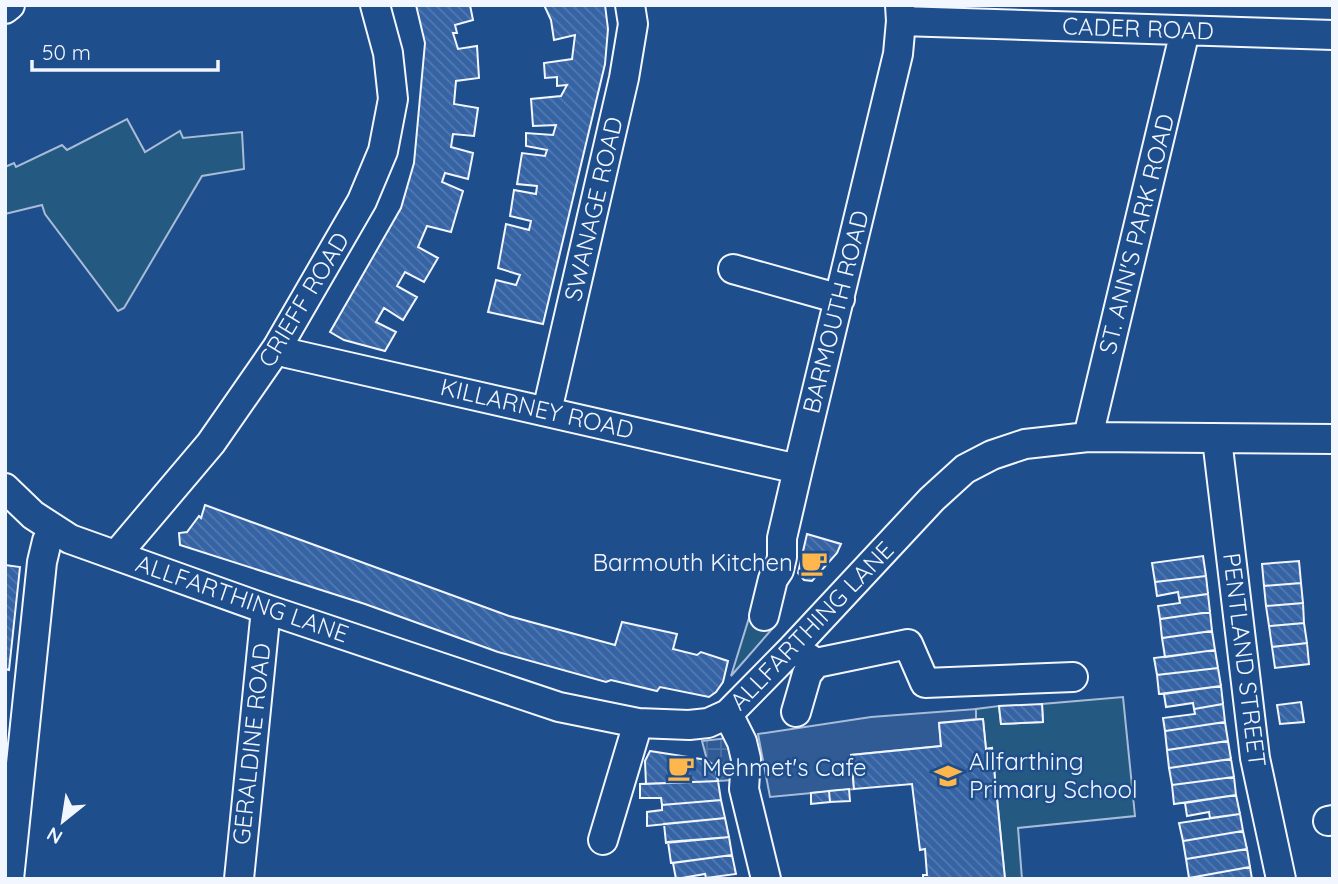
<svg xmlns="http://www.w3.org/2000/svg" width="1338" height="884" font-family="Quicksand,sans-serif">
<defs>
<pattern id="plaza-grid" width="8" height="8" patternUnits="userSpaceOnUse" patternTransform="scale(1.75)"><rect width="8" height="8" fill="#305b95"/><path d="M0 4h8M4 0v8" fill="none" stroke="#4e73a5"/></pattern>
<pattern id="building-back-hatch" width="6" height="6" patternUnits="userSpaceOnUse" patternTransform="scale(1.75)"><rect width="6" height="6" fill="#3563a3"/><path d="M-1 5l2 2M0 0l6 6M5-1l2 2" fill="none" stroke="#537ab1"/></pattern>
</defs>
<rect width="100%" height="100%" fill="#1f4e8c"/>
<!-- green -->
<path fill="#245a82" stroke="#a8bbd7" stroke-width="2" d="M127 119 145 152 180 131 183 138 242 132 244 169 202 176 124 308 118 311 45 214 42 205 5 214V167L14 163 16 167 62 145 67 150Z
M749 618 764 621 772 629 731 676Z
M1123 697 1135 816 1018 828 1022 879H1005L992 748 986 749 983 719H976V709L999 706 1001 724 1043 722 1042 704Z"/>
<!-- parking -->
<path fill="#305b95" stroke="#a8bbd7" stroke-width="2" d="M976 709V719L939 723 941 746 851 755 854 789 770 797 758 734 871 717Z"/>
<!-- plaza -->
<path fill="url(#plaza-grid)" stroke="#a8bbd7" stroke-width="2" d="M728 738 732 741 733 780 718 781 715 767 707 760 702 741Z"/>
<!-- building -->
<path fill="url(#building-back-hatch)" stroke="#f2f6ff" stroke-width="2" d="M416 5H470L473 20 455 25 457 33H453L458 49 477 46 479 78 456 81 454 104 478 108 474 136 453 134 451 147 473 153 468 179 445 173 442 182 463 191 451 232 427 226 418 247 438 258 424 282 405 272 397 286 417 297 403 320 384 308 376 322 396 332 385 351 344 340 330 332 401 208 414 163 425 43Z
M544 5H605L608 29 605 64 543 324 488 312 496 280 516 285 520 275 498 268 506 224 529 230 531 221 510 216 514 190 536 194 537 186 517 184 522 153 545 156 547 150 526 146V133L553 135 556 125 533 126 531 99 561 96 567 85 557 86V77L545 78 544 63 572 59 575 35 554 40 551 20Z
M205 505 509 616 615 645 622 622 677 634 673 649 697 655 701 652 728 661 723 682 716 692 709 697 660 687 657 691 611 680 606 682 498 652 365 604 180 545 179 533 187 532 199 516 201 518Z
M807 534 841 544 837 553 812 581 804 580 798 573Z
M1203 556 1206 576 1155 582 1152 563Z
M1299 561 1301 583 1264 586 1262 564Z
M5 565 20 567 9 670 5 669Z
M1206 576 1208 594 1179 598 1178 592 1157 596 1155 582Z
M1301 583 1303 603 1266 606 1264 586Z
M1208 594 1210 612 1160 619 1158 606 1180 603 1179 598Z
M1303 603 1304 623 1269 626 1266 606Z
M1210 612 1212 631 1162 638 1160 619Z
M1304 623 1307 643 1272 647 1269 626Z
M1212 631 1215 650 1165 657 1162 638Z
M1307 643 1309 664 1275 668 1272 647Z
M1215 650 1218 668 1157 675 1154 658Z
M1218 668 1221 686 1159 694 1157 675Z
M1221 686 1223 704 1194 709 1193 703 1166 707 1164 694Z
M1301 702 1304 722 1280 724 1277 705Z
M1042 704 1043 722 1001 724 999 706Z
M1223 704 1225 722 1165 731 1163 718 1195 714 1194 709Z
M983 719 986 749 992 748 1005 879H923V875H927L925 849 920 850 912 784 854 789 851 755 941 746 939 723Z
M1225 722 1228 741 1167 750 1165 731Z
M1228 741 1231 759 1169 768 1167 750Z
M650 751 707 760 715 767 718 781 646 784 645 761Z
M1231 759 1234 777 1172 785 1169 768Z
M1234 777 1236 795 1174 804 1172 785Z
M718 781 721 800 662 805 661 798H640V784Z
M849 789 850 801 830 802 829 791Z
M829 791 830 802 811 804V793Z
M1236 795 1240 814 1210 818 1209 812 1187 816 1185 803Z
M721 800 725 818 647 826V812L662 810V805Z
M1240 814 1243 831 1183 841 1179 823Z
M725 818 729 837 666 843 664 824Z
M1243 831 1247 849 1186 859 1183 841Z
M729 837 732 855 671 863 668 842Z
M1247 849 1250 867 1189 878 1186 859Z
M732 855 736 874 706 878 705 874 676 879 673 863Z
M1250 867 1252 879 1189 878Z"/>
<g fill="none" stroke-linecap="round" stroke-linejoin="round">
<defs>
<path id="minor" d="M5 9 10 5
M901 21 1333 35
M733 269 840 299
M277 348 287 353 798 469
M547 411 624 78 633 24 630 5
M1088 437 1185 31
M1217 439 1255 758 1281 879
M5 488 33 515 70 539 266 609 559 707 638 723 689 725 708 723 728 714 793 648 932 499 965 469 992 455 1025 444 1088 437 1333 439
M118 556 123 547 211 443 277 348 362 201 383 151 393 99 388 53 375 5
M764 616 773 579 779 570 782 557V538L798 469 898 54 901 21 900 5
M793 648 816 663 908 644 925 683 1073 677
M796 712 807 674 816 663
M728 714 742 742 746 759 744 789 766 879
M1328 821 1333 820
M603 840 638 723
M9 879 42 562 47 541 53 529
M239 879 266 609"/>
</defs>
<!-- minor casing -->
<use href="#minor" stroke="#f2f6ff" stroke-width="32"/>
<!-- minor -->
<use href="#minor" stroke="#1f4e8c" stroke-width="28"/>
</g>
<!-- icons -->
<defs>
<symbol id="cafe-bare" viewBox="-9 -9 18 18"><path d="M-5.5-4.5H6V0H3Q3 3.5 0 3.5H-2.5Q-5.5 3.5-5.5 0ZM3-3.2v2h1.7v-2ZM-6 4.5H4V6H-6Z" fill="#ffb74d" stroke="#1f4e8c" stroke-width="2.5" paint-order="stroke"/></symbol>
<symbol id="school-bare" viewBox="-9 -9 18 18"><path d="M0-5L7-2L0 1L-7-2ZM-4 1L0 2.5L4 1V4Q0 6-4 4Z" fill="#ffb74d" stroke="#1f4e8c" stroke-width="2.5" paint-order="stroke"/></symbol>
</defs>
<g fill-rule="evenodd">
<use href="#cafe-bare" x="795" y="544" width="38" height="38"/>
<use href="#cafe-bare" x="662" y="749" width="38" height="38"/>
<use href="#school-bare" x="929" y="757" width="38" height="38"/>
</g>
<g text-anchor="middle" stroke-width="5" stroke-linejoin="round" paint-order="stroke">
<!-- street labels -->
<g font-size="24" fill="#f2f6ff" stroke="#1f4e8c">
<text transform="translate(1138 29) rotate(2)" y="8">CADER ROAD</text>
<text transform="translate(594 209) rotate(-77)" y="8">SWANAGE ROAD</text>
<text transform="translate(1137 234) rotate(-76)" y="8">ST. ANN'S PARK ROAD</text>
<text transform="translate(304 300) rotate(-59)" y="8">CRIEFF ROAD</text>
<text transform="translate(836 312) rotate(-76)" y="8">BARMOUTH ROAD</text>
<text transform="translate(537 409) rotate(13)" y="8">KILLARNEY ROAD</text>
<text transform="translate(242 599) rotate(19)" y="8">ALLFARTHING LANE</text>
<text transform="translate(812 626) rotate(-46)" y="8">ALLFARTHING LANE</text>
<text transform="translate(1244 660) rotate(83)" y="8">PENTLAND STREET</text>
<text transform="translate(252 744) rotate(-84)" y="8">GERALDINE ROAD</text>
</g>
<!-- poi labels -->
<g font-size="24" fill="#f2f6ff" stroke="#1f4e8c" text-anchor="start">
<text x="793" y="571" text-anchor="end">Barmouth Kitchen</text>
<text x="969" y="770">Allfarthing<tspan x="969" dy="28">Primary School</tspan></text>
<text x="702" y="776">Mehmet's Cafe</text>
</g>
</g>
<!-- border -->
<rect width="1338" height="884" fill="none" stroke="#f2f6ff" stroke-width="14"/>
<!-- north arrow -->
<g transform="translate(63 821) rotate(210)" stroke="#1f4e8c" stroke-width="5" paint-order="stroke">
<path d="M0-5L12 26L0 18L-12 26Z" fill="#f2f6ff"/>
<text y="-10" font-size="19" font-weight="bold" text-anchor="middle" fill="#f2f6ff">N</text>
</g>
<!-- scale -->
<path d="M32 60v10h186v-10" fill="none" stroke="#f2f6ff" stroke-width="3.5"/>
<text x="42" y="60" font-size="21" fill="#f2f6ff" stroke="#1f4e8c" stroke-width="5" paint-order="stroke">50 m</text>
</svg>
